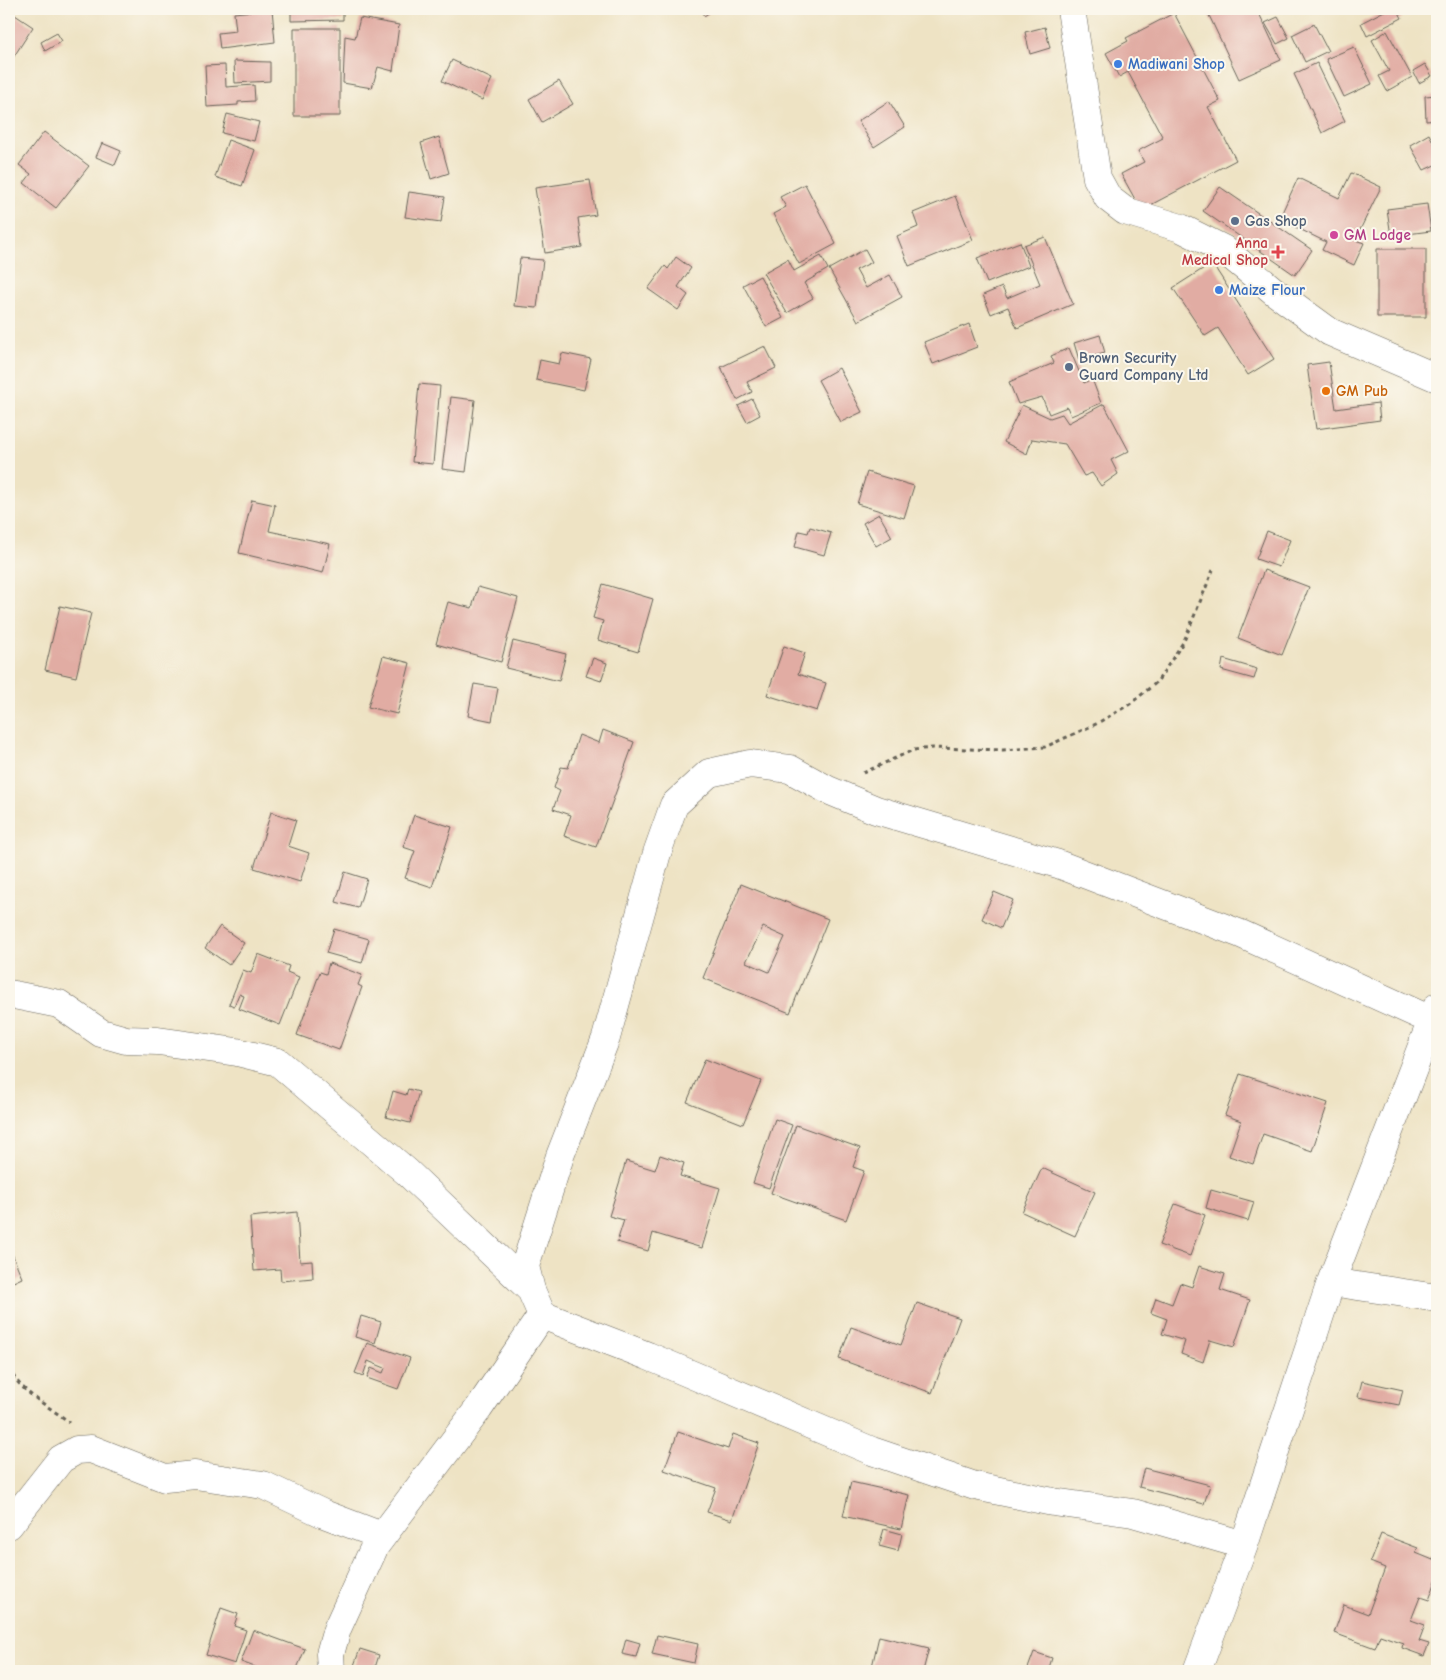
<svg xmlns="http://www.w3.org/2000/svg" width="1446" height="1680" font-family="'Comic Neue',sans-serif">
<rect width="100%" height="100%" fill="#fbf7ec"/>
<filter id="ink" filterUnits="userSpaceOnUse"><feTurbulence type="fractalNoise" baseFrequency=".02" numOctaves="2"/><feDisplacementMap in="SourceGraphic" scale="10" xChannelSelector="R" yChannelSelector="G"/><feConvolveMatrix kernelMatrix="1 2 1 2 8 2 1 2 1" color-interpolation-filters="sRGB"/></filter>
<filter id="wash" filterUnits="userSpaceOnUse"><feTurbulence type="fractalNoise" baseFrequency=".0096" numOctaves="4" result="noise"/><feDisplacementMap in="SourceGraphic" scale="20" xChannelSelector="R" yChannelSelector="G"/><feGaussianBlur stdDeviation="1.12" result="paint"/><feColorMatrix in="noise" values="0 0 0 0 0 0 0 0 0 0 0 0 0 0 0 0 0 1.4 0 .05"/><feComposite in="paint" operator="in"/></filter>
<g filter="url(#wash)">
<rect width="100%" height="100%" fill="#eee3c4"/>
<g id="blocks">
<!-- building -->
<path fill="#e1aca3" fill-rule="evenodd" d="M272 9 275 42 220 49 218 33 236 31 234 13Z
M291 9H343V20L291 21Z
M700 9H715L704 16Z
M1206 9H1257L1281 60 1239 79Z
M1388 9H1397L1402 18 1367 36 1361 23Z
M9 11 33 27 9 64Z
M1174 13 1220 101 1208 107 1236 160 1141 210 1121 174 1144 162 1138 151 1163 138 1128 72 1119 77 1106 53 1128 41 1126 38Z
M1278 17 1289 38 1277 44 1265 23Z
M360 18 399 25 393 71 378 67 372 88 343 83 345 36 355 38Z
M1314 24 1328 51 1305 62 1292 35Z
M1045 27 1050 48 1030 54 1025 32Z
M294 28H340V116H294Z
M1387 31 1412 77 1387 91 1379 76 1389 71 1372 40Z
M57 33 62 41 45 51 41 42Z
M1354 47 1372 84 1344 97 1326 59Z
M452 60 492 79 482 100 442 81Z
M234 61 270 62V81L235 83Z
M1317 63 1345 121 1322 133 1294 74Z
M1425 64 1432 76 1419 83 1413 71Z
M225 65 226 87 254 85 255 101 238 102V105L207 107 205 66Z
M559 81 573 104 542 122 529 99Z
M1437 95V120L1426 121 1425 96Z
M889 101 905 127 874 147 858 121Z
M227 114 259 122 254 141 222 133Z
M44 132 89 166 56 208 24 183 31 174 19 165Z
M1429 134 1437 149V164L1424 170 1410 145Z
M439 137 449 173 431 179 421 143Z
M228 140 255 150 242 186 215 177Z
M102 143 121 151 115 165 96 157Z
M1351 173 1381 187 1355 240 1364 243 1354 265 1322 250 1326 242 1279 219 1298 178 1339 198Z
M590 180 596 215 578 218 582 247 545 253 535 188Z
M805 184 836 244 799 264 773 214 786 207 780 197Z
M1220 187 1312 250 1295 275 1203 211Z
M409 192 445 197 441 222 405 217Z
M955 196 973 240 909 266 897 236 918 227 913 213Z
M1427 204 1431 231 1391 236 1387 209Z
M1045 237 1073 304 1017 328 1008 307 991 314 983 295 1002 287 1007 298 1040 284 1024 245Z
M1020 242 1029 266 987 283 977 258Z
M865 249 872 262 856 270 866 288 890 275 902 297 858 321 829 269Z
M1377 249H1426V317H1377Z
M821 256 828 269 804 283 813 298 787 313 763 273 788 259 794 271Z
M676 257 691 268 678 287 688 295 678 310 648 289 665 266 668 269Z
M520 258 543 260 537 308 514 306Z
M1212 263 1274 359 1248 375 1218 328 1205 336 1173 288Z
M760 276 783 318 766 327 743 285Z
M969 324 977 347 933 364 924 342Z
M1100 335 1105 353 1079 360 1074 343Z
M765 346 776 368 747 382 752 392 737 400 721 367Z
M1069 348 1084 383 1092 379 1101 403 1071 416 1067 407 1049 414 1042 397 1018 404 1009 382 1054 363 1051 356Z
M562 353 591 359 584 390 536 380 540 360 559 364Z
M1329 362 1336 409 1378 403 1380 420 1316 429 1307 365Z
M839 368 862 412 841 422 818 380Z
M419 384 440 386 433 464 412 462Z
M451 397 475 400 466 472 442 469Z
M752 399 760 415 747 422 738 406Z
M1104 404 1129 451 1111 460 1118 474 1101 486 1092 473 1084 476 1065 444 1032 439 1027 454 1004 442 1022 405 1050 418 1062 414 1068 423Z
M867 472 914 486 904 518 857 504Z
M252 500 275 505 269 531 330 544 323 573 239 553Z
M879 514 892 537 876 546 863 523Z
M810 527 831 533 824 555 795 547 799 531 808 533Z
M1267 531 1290 540 1279 567 1256 559Z
M1264 570 1309 587 1282 655 1238 638Z
M603 584 653 599 638 652 598 640 603 621 593 618Z
M478 587 518 598 501 662 436 644 448 602 472 608Z
M60 606 91 613 76 677 45 670Z
M513 641 566 654 559 681 506 668Z
M784 646 805 653 798 674 826 683 817 711 767 695Z
M383 656 410 663 397 714 368 707Z
M593 658 607 663 601 681 586 676Z
M1223 659 1257 669 1254 679 1221 670Z
M474 684 498 688 492 721 468 716Z
M603 730 634 742 596 847 564 836 571 815 553 809 560 791 554 788 561 767 568 768 579 735 599 743Z
M271 812 296 820 288 846 309 853 300 882 254 868Z
M414 815 452 827 432 887 405 878 415 851 403 847Z
M345 872 367 879 358 908 336 902Z
M741 884 828 919 790 1013 703 978ZM763 927 785 937 769 972 746 962Z
M994 892 1013 900 1001 928 982 919Z
M220 926 244 943 229 965 205 948Z
M334 929 369 939 362 963 326 953Z
M258 954 289 966 287 972 299 977 280 1025 239 1009 244 996 239 994 234 1006 229 1004 243 970 251 973Z
M329 963 362 975 358 985 362 987 339 1050 297 1035 320 972 326 974Z
M705 1059 761 1081 743 1124 687 1102Z
M1240 1074 1328 1103 1312 1151 1263 1134 1253 1164 1229 1156 1241 1121 1225 1115Z
M408 1089 419 1092 410 1123 386 1117 393 1091 406 1095Z
M775 1119 792 1125 769 1188 753 1183Z
M796 1125 860 1148 853 1167 864 1171 846 1220 771 1193Z
M660 1155 684 1163 680 1176 720 1188 702 1248 653 1233 648 1251 617 1242 624 1220 609 1216 626 1161 655 1170Z
M1042 1168 1095 1192 1075 1236 1022 1212Z
M1211 1190 1254 1202 1248 1221 1206 1208Z
M1175 1204 1205 1215 1190 1256 1159 1245Z
M297 1212 300 1262 312 1261 313 1278 281 1281 280 1269 254 1271 250 1217Z
M9 1246 22 1278 9 1284Z
M1199 1266 1225 1274 1220 1290 1250 1300 1234 1347 1210 1340 1203 1362 1181 1354 1185 1341 1162 1334 1167 1319 1151 1313 1156 1298 1172 1304 1180 1283 1192 1287Z
M917 1303 960 1318 932 1393 839 1359 851 1327 901 1345Z
M361 1316 381 1322 375 1343 355 1337Z
M367 1343 410 1358 398 1389 367 1378 371 1368 383 1373 385 1368 368 1361 363 1376 355 1373Z
M1362 1381 1403 1390 1399 1405 1358 1397Z
M678 1432 728 1449 733 1434 759 1443 732 1520 707 1512 716 1488 664 1470Z
M1144 1468 1210 1485 1204 1504 1139 1487Z
M851 1482 909 1495 901 1529 843 1516Z
M884 1529 902 1534 898 1551 879 1546Z
M1381 1534 1418 1548 1416 1553 1433 1560 1437 1549V1578L1429 1600 1420 1597 1411 1620 1425 1625 1419 1641 1429 1644 1424 1656 1402 1648 1403 1643 1380 1635 1375 1648 1334 1633 1344 1605 1368 1614 1385 1568 1370 1562Z
M221 1608 238 1614 234 1626 246 1630 235 1664 206 1655Z
M253 1630 305 1649 296 1671H266L241 1662Z
M657 1635 698 1644 694 1663 652 1654Z
M879 1636 929 1648 923 1671H871Z
M626 1639 640 1643 636 1657 622 1654Z
M360 1649 379 1655 374 1671H352Z
M1034 1652 1052 1658 1049 1668 1059 1671H1027Z"/>
</g>
</g>
<g filter="url(#ink)">
<use href="#blocks" fill-opacity="0" stroke="#666257" stroke-width="1"/>
<g fill="none" stroke-linecap="round" stroke-linejoin="round">
<defs>
<path id="street" d="M1071 9 1097 178 1108 198 1125 211 1181 228 1223 249 1275 292 1330 332 1437 378
M9 994 59 1004 101 1033 126 1040 158 1041 237 1052 278 1062 407 1172 531 1290
M1331 1282 1437 1298
M9 1525 61 1459 77 1450 91 1449 165 1478 195 1475 263 1485 324 1514 382 1536
M1244 1545 1133 1513 1053 1502 975 1486 872 1451 648 1356 542 1315 531 1290 525 1266 560 1156 606 1038 657 853 674 805 709 773 750 764 790 769 828 790 876 810 1058 864 1241 934 1433 1021
M331 1671 330 1654 337 1629 375 1546 479 1408 542 1315
M1197 1671 1244 1545 1331 1282 1437 1007"/>
</defs>
<!-- street casing -->
<use href="#street" stroke="#666257" stroke-width="29"/>
<!-- path -->
<path stroke="#666257" stroke-width="3" stroke-dasharray="4 4" stroke-linecap="butt" d="M863 773 913 750 933 748 1003 750 1045 747 1096 724 1130 704 1157 682 1184 641 1213 570
M9 1368C19 1392 49 1406 69 1422"/>
<!-- street -->
<use href="#street" stroke="#fff" stroke-width="28"/>
</g>
</g>
<!-- markers -->
<g fill="#3f7fe0" stroke="#fbf7ec" stroke-width="2">
<circle cx="1118" cy="64" r="5"/>
<circle cx="1219" cy="290" r="5"/>
</g>
<g fill="#5c6f8a" stroke="#fbf7ec" stroke-width="2">
<circle cx="1235" cy="221" r="5"/>
<circle cx="1069" cy="367" r="5"/>
</g>
<circle fill="#d1479c" stroke="#fbf7ec" stroke-width="2" cx="1334" cy="235" r="5"/>
<path fill="#e0444e" stroke="#fbf7ec" stroke-width="2" d="M1275.5 244.5h5v5h5v5h-5v5h-5v-5h-5v-5h5z"/>
<circle fill="#e8710a" stroke="#fbf7ec" stroke-width="2" cx="1326" cy="391" r="5"/>
<g text-anchor="middle" stroke-width="4" stroke-linejoin="round" paint-order="stroke">
<!-- shop labels -->
<g font-size="15" font-weight="bold" fill="#366cbe" stroke="#fbf7ec" text-anchor="start">
<text x="1128" y="69">Madiwani Shop</text>
<text x="1229" y="295">Maize Flour</text>
</g>
<!-- service labels -->
<g font-size="15" font-weight="bold" fill="#4e5e75" stroke="#fbf7ec" text-anchor="start">
<text x="1245" y="226">Gas Shop</text>
<text x="1079" y="363">Brown Security<tspan x="1079" dy="17">Guard Company Ltd</tspan></text>
</g>
<!-- hotel labels -->
<g font-size="15" font-weight="bold" fill="#b23c85" stroke="#fbf7ec" text-anchor="start">
<text x="1344" y="240">GM Lodge</text>
</g>
<!-- health labels -->
<g font-size="15" font-weight="bold" fill="#be3a42" stroke="#fbf7ec" text-anchor="end">
<text x="1268" y="248">Anna<tspan x="1268" dy="17">Medical Shop</tspan></text>
</g>
<!-- food labels -->
<g font-size="15" font-weight="bold" fill="#c56008" stroke="#fbf7ec" text-anchor="start">
<text x="1336" y="396">GM Pub</text>
</g>
</g>
<!-- margin -->
<rect width="1446" height="1680" fill="none" stroke="#fbf7ec" stroke-width="30"/>
</svg>
